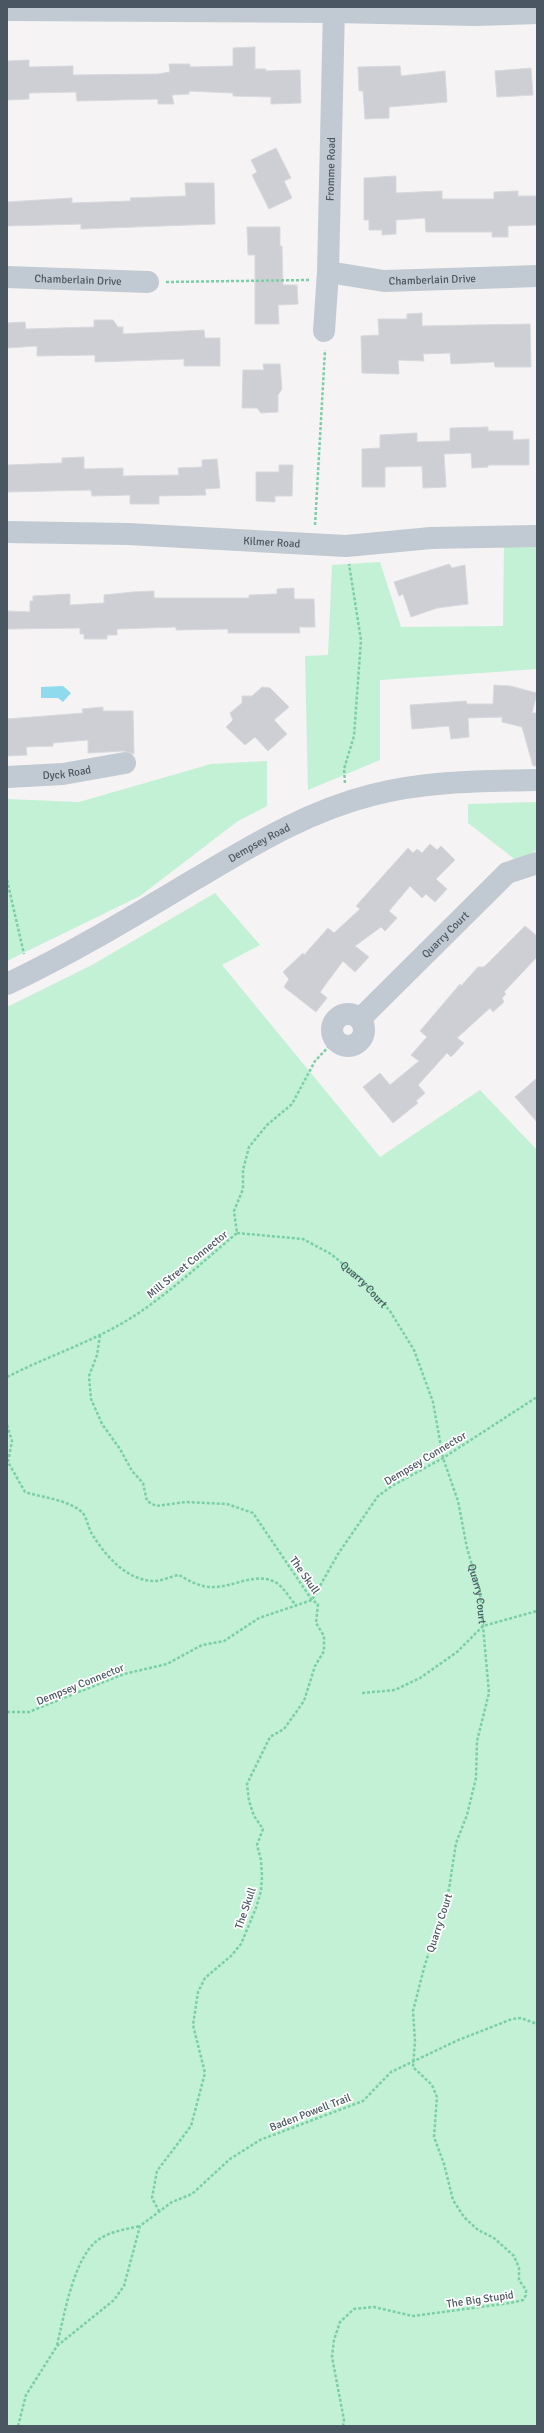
<svg xmlns="http://www.w3.org/2000/svg" width="544" height="2433" font-family="Signika,sans-serif">
<rect width="100%" height="100%" fill="#f5f3f3"/>
<!-- green -->
<path fill="#c3f1d5" d="M537 542V669L380 680V760L308 790 305 656 328 655 332 565 380 562 401 627 503 626 504 543Z
M267 761V806L238 821 140 896 7 961V799L79 802 211 764Z
M537 802V850L517 861 468 823V804Z
M215 893 260 945 222 965 380 1157 480 1090 537 1150V2426H7V1007L92 965Z"/>
<!-- water -->
<path fill="#90daee" d="M63 686 71 693 63 702 58 698H41V687Z"/>
<!-- building -->
<path fill="#cdcfd5" stroke="#d7d9de" d="M255 47V69H266V71L300 70 301 103 271 104V97L233 96V93L189 91V94L172 95 174 104H158V99L77 101 76 92 29 93V99L7 100V61L29 60V67L73 66V75L158 74 170 72 169 64H190V67L233 66V48Z
M400 66 401 76 445 71 447 102 389 107V118L365 119 363 91H359L358 67Z
M531 68 533 95 497 97 495 71Z
M276 148 291 178 284 181 292 198 269 209 252 175 257 172 251 160Z
M396 176V193L442 191V199H494V192L518 191V196H537V225L508 226V237H492V232H426L425 218 396 220V234L382 235V230H369V220H364V178Z
M185 183H214L215 224 81 229V224L7 226V202L72 198V203L131 201 130 198 186 196Z
M247 227H280V246H282L283 285H297L298 304 278 305 279 324H255V255H248Z
M422 313V326L530 324 531 367H495L494 362 451 364 450 353 423 354 424 361 398 360 399 374 362 373 361 336 379 335 378 319H407V314Z
M94 320H113L118 327H123V334L204 330 205 338H220V366H184V359L95 362V355L37 356V346L7 348V323L25 322 26 329 94 327Z
M263 364H280L282 389 278 395V412L261 413 257 408H242L243 370H264Z
M488 427V431H513V440L529 439V465H488V467L472 468 471 453 444 454 446 487 423 488 422 466 385 467V487H362V449L380 448V435L417 433V442L450 441V428Z
M84 457V469L123 468V476L179 475 178 468 202 467V460L217 459 220 488 205 489 206 495 159 496V504H130V495L92 496 91 490 7 492V465L62 463V458Z
M279 465H293L292 496H275V502L256 501V472H279Z
M449 564 452 568 465 565 468 604 437 608 411 617 403 594 399 596 394 582Z
M294 588V599H314L315 627H299L300 633H228V629L176 630V627L117 629V635H107V639H84V634H80V628L7 629V611L30 612V601H33V596L70 594V605L104 603V595L133 592 154 591V598H249V595L277 594V589Z
M494 685 510 686 537 693 532 713H537V766H533L522 727 502 722V717L468 718 469 737 451 739 449 726 412 729 410 705 466 701 467 704H493Z
M262 687 270 688 289 707 274 720 287 734 268 751 255 737 245 745 226 727 233 720 230 713 242 703V696H252Z
M103 707V711H133L134 754 123 751 88 753V740L53 743V746L26 747 27 755 7 756V719L83 713 82 709Z
M430 844 437 850 441 846 455 860 436 879 447 889 435 902 426 894 422 898 410 886 389 911 397 918 385 931 381 927 355 946 369 957 355 972 343 961 320 992 327 998 316 1012 284 987 289 979 283 972 303 953 304 955 328 928 334 933 360 909 356 906 408 848 413 853 417 849 422 853Z
M525 926 537 936V957L504 992 506 994 502 998 504 1002 493 1012 490 1008 457 1038 464 1043 451 1057 447 1053 418 1085 425 1093 416 1101 418 1103 393 1123 363 1087 380 1073 390 1085 419 1061 411 1055 427 1037 420 1031 460 984 461 986 478 967H484Z
M537 1078V1122L515 1097Z"/>
<g fill="none" stroke-linecap="round" stroke-linejoin="round">
<!-- path -->
<g stroke="#7ad0a6" stroke-width="2.5" stroke-dasharray="3 2" stroke-linecap="butt">
<path d="M166 282 309 280"/>
<path d="M315 525 325 350"/>
<path d="M345 783 344 769 354 736 361 640 349 564"/>
<path d="M7 880 24 954"/>
<path id="s1" d="M237 1233 303 1239 331 1254 362 1280 390 1311 414 1350 433 1402 443 1458 458 1501 467 1548 480 1593 489 1693 477 1741 476 1778 467 1815 456 1843 449 1889 424 1968 413 2011 415 2041 413 2067 432 2085 437 2097 434 2137 444 2164 453 2200 464 2217 478 2230 494 2238 514 2256 519 2268V2280L526 2290V2295L523 2300 510 2303 413 2316 374 2307 354 2309 340 2322 334 2340 332 2357 344 2420 343 2426"/>
<path d="M100 1335 97 1355 89 1376 91 1399 102 1424 120 1449 132 1471 143 1483 147 1501 156 1506 186 1502 227 1504 253 1513 312 1600 318 1604 316 1623 324 1636V1651L315 1666 304 1701 284 1729 270 1737 247 1784 249 1801 254 1816 263 1829 257 1845 261 1860 262 1876 261 1891 256 1908 241 1944 231 1956 205 1978 198 1992 193 2025 205 2073 191 2126 157 2171 152 2198 159 2211"/>
<path d="M7 1377C52 1354 102 1339 143 1310 176 1287 206 1259 237 1233L234 1211 243 1189V1170L249 1147 267 1125 292 1104 315 1061 335 1040"/>
<path d="M7 1425 12 1441 8 1462 25 1492C44 1498 66 1499 82 1512 87 1517 88 1528 92 1534 105 1555 125 1579 152 1581 160 1582 171 1576 179 1575 189 1581 202 1588 214 1587 234 1587 255 1572 275 1582 283 1586 290 1599 296 1605"/>
<path d="M362 1693 395 1690 420 1678 457 1652 483 1626 537 1611"/>
<path d="M7 1712H29L124 1674 167 1664 202 1645 224 1641 259 1618 312 1600 338 1554 378 1496 392 1486 443 1458 537 1397"/>
<path d="M57 2345C64 2317 74 2253 101 2238 112 2231 127 2229 140 2226"/>
<path d="M18 2426 26 2395 57 2346 114 2300 124 2286 140 2226 172 2202 192 2194 230 2159 260 2140 363 2101 391 2072 456 2041 512 2019 521 2018 537 2024"/>
</g>
<!-- minor -->
<g stroke="#c1cad2" stroke-width="22">
<path d="M7 10 334 12 475 15 537 13"/>
<path id="s2" d="M328 272 384 281 537 276"/>
<path id="s3" d="M7 277 148 282"/>
<path id="s4" d="M324 331 328 272 334 7"/>
<path id="s5" d="M7 532 128 534 346 546 431 538 537 536"/>
<path id="s6" d="M7 777 63 774 125 763"/>
<path id="s7" d="M7 984C73 953 135 915 197 878 253 845 308 811 372 795 426 781 481 781 537 780"/>
<circle cx="348" cy="1030" r="16"/>
<path id="s8" d="M360 1019 507 873 537 863"/>
</g>
</g>
<g text-anchor="middle" stroke-width="3.5" stroke-linejoin="round" paint-order="stroke">
<!-- street labels -->
<g font-size="11" fill="#4a5661" stroke="#fff">
<text dy="4" stroke="none"><textPath href="#s4" startOffset="162">Fromme Road</textPath></text>
<text dy="4" stroke="none"><textPath href="#s2" startOffset="105">Chamberlain Drive</textPath></text>
<text dy="4" stroke="none"><textPath href="#s3" startOffset="71">Chamberlain Drive</textPath></text>
<text dy="4" stroke="none"><textPath href="#s5" startOffset="265">Kilmer Road</textPath></text>
<text dy="4" stroke="none"><textPath href="#s6" startOffset="60">Dyck Road</textPath></text>
<text dy="4" stroke="none"><textPath href="#s7" startOffset="289">Dempsey Road</textPath></text>
<text dy="4" stroke="none"><textPath href="#s8" startOffset="120">Quarry Court</textPath></text>
<text transform="translate(187 1264) rotate(-39)" y="4">Mill Street Connector</text>
<text dy="4" stroke="none"><textPath href="#s1" startOffset="143">Quarry Court</textPath></text>
<text transform="translate(425 1458) rotate(-31)" y="4">Dempsey Connector</text>
<text transform="translate(305 1575) rotate(55)" y="4">The Skull</text>
<text dy="4" stroke="none"><textPath href="#s1" startOffset="479">Quarry Court</textPath></text>
<text transform="translate(80 1684) rotate(-22)" y="4">Dempsey Connector</text>
<text transform="translate(245 1908) rotate(-71)" y="4">The Skull</text>
<text transform="translate(439 1923) rotate(-72)" y="4">Quarry Court</text>
<text transform="translate(310 2112) rotate(-21)" y="4">Baden Powell Trail</text>
<text transform="translate(480 2299) rotate(-8)" y="4">The Big Stupid</text>
</g>
</g>
<!-- border -->
<rect width="544" height="2433" fill="none" stroke="#4a5661" stroke-width="16"/>
</svg>
